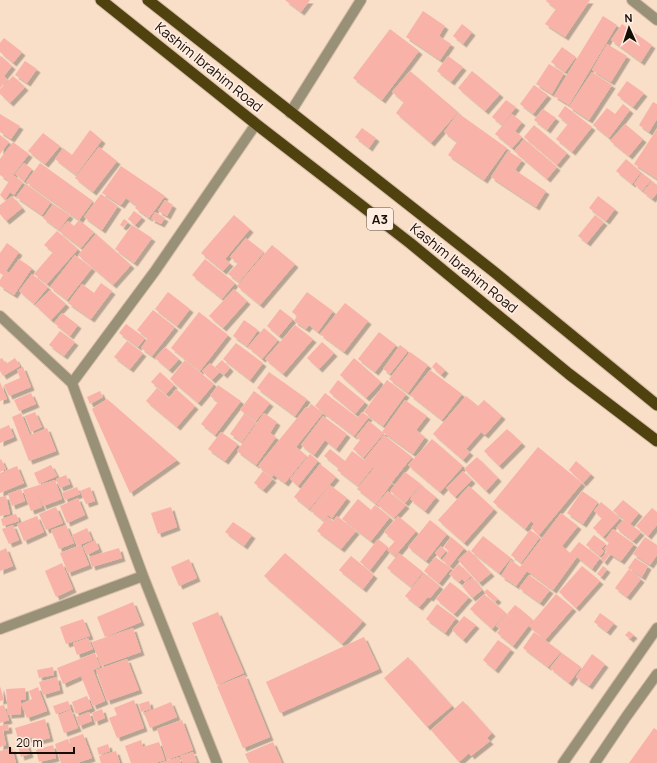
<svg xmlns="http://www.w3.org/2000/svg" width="657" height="763" font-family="Manrope,sans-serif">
<defs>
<filter id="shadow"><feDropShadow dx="3.5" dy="3.5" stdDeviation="0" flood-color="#0004"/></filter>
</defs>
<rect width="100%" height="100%" fill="#f9dec8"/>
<!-- building -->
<path fill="#f8b2a7" filter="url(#shadow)" d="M285 0H310L301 12Z
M547 0H590L565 37 545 24 556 9 546 1Z
M423 11 445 26 439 36 451 44 440 60 406 37Z
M603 16 617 25 569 105 554 96Z
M462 24 472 32 463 44 453 36Z
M622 24 652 45 641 62 611 40Z
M390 29 419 51 382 100 353 78Z
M4 38 22 52 13 63 0 52V43Z
M607 44 627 56 611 82 592 70Z
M562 47 576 57 565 72 551 62Z
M1 56 12 66 4 76 8 80 0 88V57Z
M448 56 463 67 451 82 437 71Z
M25 61 37 69 27 83 15 75Z
M549 64 564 73 552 94 536 84Z
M410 71 458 112 431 143 396 113 404 102 392 92Z
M472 71 500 94 485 111 458 88Z
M592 72 612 85 589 120 569 107Z
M13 76 25 87 10 103 0 94V89Z
M627 81 644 93 633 107 617 95Z
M534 85 548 95 533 114 520 104Z
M506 100 516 107 502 125 492 117Z
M653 102 657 104V119L649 132 639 125Z
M623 104 630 110 609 138 593 125 607 108 615 114Z
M565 106 592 127 572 152 556 139 568 124 558 116Z
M543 109 556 118 547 130 534 120Z
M458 113 507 148 484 180 448 155 457 142 444 132Z
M0 114 20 126 11 139 0 132Z
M512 114 522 122 515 131 522 137 512 148 495 134Z
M625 124 643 139 629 156 610 141Z
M534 125 567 153 557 165 524 137Z
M362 128 376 138 369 148 355 137Z
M657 129V179L634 164Z
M90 130 102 140 76 175 55 159 63 148 72 155Z
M43 133 60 146 45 164 28 151Z
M0 135 9 142 0 154Z
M524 139 557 167 547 179 514 151Z
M13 142 29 154 13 175 23 182 14 195 10 192 5 200 0 195 9 181 0 175V159Z
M99 147 117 161 93 192 75 178Z
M508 151 522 160 515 170 546 191 536 207 491 177Z
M626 159 641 172 632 184 616 171Z
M24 163 32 169 24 181 15 174Z
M40 163 93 201 79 220 26 182Z
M121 166 165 196 149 218 135 208 137 206 126 198 121 205 102 193Z
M642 173 651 180 642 191 634 184Z
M652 181 657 185V193L652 199 643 192Z
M26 184 51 202 42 215 16 197Z
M101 194 118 206 102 230 84 217Z
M12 196 22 208 6 221 0 214V205Z
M598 196 615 209 606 221 589 208Z
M165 200 173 205 167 216 158 211Z
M53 204 70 215 59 230 43 218Z
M134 211 142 217 135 225 128 219Z
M155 212 165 218 161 224 151 219Z
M234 215 250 229 225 259 230 263 223 271 201 253Z
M595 215 604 222 587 243 578 236Z
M124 219 128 222 123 227 120 225Z
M79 220 94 232 81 248 59 231 68 221 74 226Z
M132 225 152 238 134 263 115 249Z
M57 231 78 249 47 284 34 274 53 252 44 245Z
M96 234 131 265 113 285 78 255Z
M246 238 264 252 239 282 228 274 238 263 230 257Z
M7 243 19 252 6 271 9 273 19 259 32 268 14 295 0 286V280L3 275 0 273V253Z
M272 245 295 264 260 305 237 286Z
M75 255 92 268 67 300 50 287Z
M205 259 235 283 222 299 192 275Z
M32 274 48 287 34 304 19 291Z
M101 283 112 291 91 319 68 303 82 284 94 293Z
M234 289 247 301 223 328 209 316Z
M50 290 66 304 51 320 35 305Z
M168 292 190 309 177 326 155 309Z
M307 292 333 311 318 332 309 325 306 329 294 321 297 316 292 312Z
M345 303 368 321 344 352 320 334Z
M280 309 293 319 279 336 267 326Z
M153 310 175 327 152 356 141 348 148 338 137 330Z
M199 312 228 335 200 371 171 348Z
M62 313 78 325 70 336 54 323Z
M244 320 258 330 247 346 233 336Z
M126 324 145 338 138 347 119 333Z
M295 325 313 339 283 374 265 359Z
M264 328 278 340 262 359 248 347Z
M60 331 75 342 64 356 49 345Z
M379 332 396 345 375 372 358 359Z
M127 341 143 353 130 369 114 357Z
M322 342 334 353 319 369 307 358Z
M236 343 263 363 250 380 223 359Z
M400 345 408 351 390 374 383 369Z
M165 347 179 359 169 370 155 358Z
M410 352 428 365 408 393 389 379Z
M2 358 6 364 15 358 20 366 3 376 0 371V359Z
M354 358 381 382 366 398 340 375Z
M185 360 214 384 198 403 170 379Z
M222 360 230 368 224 375 215 367Z
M436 362 445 370 441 375 432 367Z
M210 363 220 372 212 380 202 371Z
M23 367 31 387 9 396 4 385 20 378 17 370Z
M430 370 462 394 442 420 410 395Z
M160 372 174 385 166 394 151 382Z
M269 372 307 399 295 416 257 388Z
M338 380 365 402 355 414 329 392Z
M387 380 406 394 383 426 364 412Z
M0 382 7 399 0 401Z
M218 385 241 401 215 435 201 424 218 402 210 396Z
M157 388 169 398 176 389 195 406 177 427 146 401Z
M100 391 103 397 90 404 87 397Z
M254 391 270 403 256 421 240 410Z
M31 393 36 404 19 411 14 400Z
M325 393 358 418 362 412 369 417 354 436 315 406Z
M466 396 478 406 484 400 502 416 485 435 481 432 466 449 470 452 463 460 433 434Z
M107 399 177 460 130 493 92 409Z
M405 400 427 416 416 430 425 437 413 454 384 433 363 458 353 449 360 440 356 437 369 421 382 432Z
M311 404 323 413 296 447 307 456 285 483 274 475 282 464 272 477 258 466 306 407 308 408Z
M35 412 42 427 31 432 25 416Z
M21 413 30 435 47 428 56 451 29 461 12 417Z
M264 413 277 422 270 433 276 437 256 465 237 451Z
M244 414 256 422 242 442 230 434Z
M323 416 347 434 336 449 325 440 314 455 301 445Z
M9 425 14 437 0 443V429Z
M507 429 522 443 499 466 484 451Z
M221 432 238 444 225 461 208 449Z
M384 435 412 457 392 482 364 460Z
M432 439 463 466 440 492 408 465Z
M538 447 582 483 539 535 531 528 534 524 531 521 525 529 493 502Z
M330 449 345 461 352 451 373 467 358 486 337 470 339 468 324 456Z
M310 454 318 461 298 486 290 479Z
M477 457 498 478 486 491 464 469Z
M1 459 6 469 0 472V460Z
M576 461 591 474 583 483 569 470Z
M320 464 336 477 309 509 294 497Z
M51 465 57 476 39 484 34 473Z
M17 466 24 483 0 493V473Z
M374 468 392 483 376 504 357 489Z
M263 471 273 479 263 490 254 483Z
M463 471 472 480 455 497 446 488Z
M405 472 421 484 405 503 390 491Z
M66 475 70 484 60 488 56 479Z
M55 480 62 499 43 506 36 489 42 507 31 511 23 490Z
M330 485 347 498 332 518 328 515 324 521 310 510Z
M421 485 436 497 425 511 410 499Z
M469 486 494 509 464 543 438 520Z
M77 487 80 494 65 500 62 493Z
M90 487 95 501 86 504 80 491Z
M21 489 25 501 12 506 8 494Z
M388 491 406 505 394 518 377 504Z
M582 491 598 502 583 524 567 513Z
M6 496 10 514 0 516V497Z
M78 498 85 515 67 523 60 506Z
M358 499 371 510 375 505 390 517 371 541 342 519Z
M623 500 639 513 630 524 641 532 633 541 616 528 624 519 613 511Z
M601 502 620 518 603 537 593 528 602 518 594 511Z
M56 507 63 523 46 530 39 514Z
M171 507 177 527 158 534 151 513Z
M652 508 657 512V525L648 536 636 526Z
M561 513 578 526 562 546 570 553 579 542 600 558 592 569 577 557 553 590 527 571 516 586 501 576 511 560 520 567Z
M16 514 19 521 3 526 1 519Z
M37 516 44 532 24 541 17 524Z
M337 516 356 531 341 549 317 531 328 517 333 521Z
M398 516 416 531 395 556 387 550 395 541 384 532Z
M430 520 447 534 426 561 408 547Z
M233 522 252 535 244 546 225 532Z
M13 525 19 540 9 544 2 529Z
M66 525 74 543 59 549 51 530Z
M87 528 92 540 77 546 72 535Z
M613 529 634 544 621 561 610 554 604 562 601 559 607 551 604 549 609 543 605 540Z
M530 530 540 537 521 563 511 555Z
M594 535 606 544 601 549 604 551 600 556 586 545Z
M483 536 511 558 499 573 471 551Z
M451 537 464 548 450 566 442 560 449 551 444 547Z
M645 537 657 545V555L650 565 633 554Z
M378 539 388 547 370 570 360 562Z
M95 540 99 549 87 555 83 546Z
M81 545 89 565 68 573 60 553Z
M441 546 446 551 440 558 435 553Z
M6 548 13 566 0 571V551Z
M119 548 122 558 92 567 89 557Z
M469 550 491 573 479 583 458 560Z
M285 553 363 621 342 644 264 576Z
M399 553 423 572 411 587 387 568Z
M351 556 374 575 363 589 339 570Z
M435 557 451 568 439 583 424 571Z
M635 558 648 566 642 577 628 568Z
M189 559 197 578 179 586 171 567Z
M62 563 73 589 56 597 45 571Z
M459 564 471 576 465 582 462 579 459 582 449 574Z
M582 566 600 581 576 608 559 592Z
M603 566 607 569 601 577 597 574Z
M629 569 641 579 627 597 615 588Z
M424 573 440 586 430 598 428 597 419 607 405 596Z
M529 575 550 590 540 603 519 588Z
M472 577 482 590 472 598 462 586Z
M450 582 469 597 454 614 436 599Z
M487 589 498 599 495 602 484 592Z
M484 594 506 613 492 629 470 609Z
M556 594 573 608 545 640 529 626Z
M133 602 141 622 105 637 97 617Z
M437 604 456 618 445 633 426 619Z
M515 605 524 612 516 622 524 612 533 620 513 646 497 633 500 629 496 626 506 614 513 619 507 614Z
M218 612 244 673 217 685 192 623Z
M600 613 614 623 607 632 594 622Z
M464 616 476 625 463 640 452 630Z
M83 619 90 636 66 644 60 627Z
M133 628 141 652 101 666 92 642Z
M629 631 634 635 630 639 625 635Z
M534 632 561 652 548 667 523 648Z
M364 637 379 669 280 713 266 682Z
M88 638 93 649 77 655 73 643Z
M498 640 511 649 495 670 483 660Z
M95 653 100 667 93 670 105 701 93 706 81 676 63 684 57 668Z
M562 653 581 667 569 683 550 668Z
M592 654 605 664 589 686 576 677Z
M408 657 452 706 427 727 384 678Z
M127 659 139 690 107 701 96 670Z
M53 667 54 675 39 678 37 670Z
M245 675 270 737 243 748 217 686Z
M57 677 60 690 43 695 39 682Z
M0 686 4 700 0 701Z
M38 687 47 711 27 718 21 704 32 699 29 691Z
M25 688 26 699 21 700V714L8 715 6 689Z
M87 696 92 708 76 714 72 702Z
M134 700 144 728 117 738 109 718 117 715 114 708Z
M68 701 71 709 56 714 53 706Z
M149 701 151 709 141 712 139 704Z
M463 701 492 733 487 738 490 741 471 756 469 753 459 762 431 730Z
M171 702 177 717 150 728 144 713Z
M4 705 9 720 0 723V706Z
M102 709 105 718 95 722 92 713Z
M71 710 78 728 64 733 58 715Z
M89 712 92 721 79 726 76 717Z
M45 719 50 738 34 742 33 737 19 742 15 728Z
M182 720 193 750 167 760 157 729Z
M8 724 9 730 3 731 6 745 0 747V726Z
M654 728 657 730V763H629Z
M83 734 92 758 77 763 69 739Z
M68 739 77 763H61L55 744Z
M141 740 143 747 159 742 165 760 155 763H131L125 746Z
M273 742 282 763H249L245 754Z
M27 744 30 754 21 757 18 746Z
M108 744 110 751 99 755 97 748Z
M53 745 56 758 39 762 36 750Z
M12 748 16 763H0V751Z
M116 751 120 763H101L99 756Z
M193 752 197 762 183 763 180 756Z
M179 757 181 763H160Z"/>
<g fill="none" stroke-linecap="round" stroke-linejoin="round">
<defs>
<path id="minor" d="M632 0 657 20
M290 113 361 0
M0 316 72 383 143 576 217 763
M72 383 155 271 256 124
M0 629 143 576
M563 763 657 628
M595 763 626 717 657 674"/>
<path id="trunk" d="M101 0 256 124 410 243 569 374 657 441
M148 0 493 271 657 405"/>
</defs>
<!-- minor casing -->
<use href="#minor" stroke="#d5bda9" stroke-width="12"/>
<!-- trunk casing -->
<use href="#trunk" stroke="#d5bda9" stroke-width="13"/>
<!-- minor -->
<use href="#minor" stroke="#999177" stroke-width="10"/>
<!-- trunk -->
<use href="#trunk" stroke="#50420e" stroke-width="11"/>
</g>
<g text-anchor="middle" stroke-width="3.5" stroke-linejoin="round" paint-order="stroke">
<!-- shield labels -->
<rect fill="#feede0" stroke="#5c5047" stroke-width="1" x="367" y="208" width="26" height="22" rx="3"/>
<g font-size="13" font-weight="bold" fill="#160d06">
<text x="380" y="224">A3</text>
</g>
<!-- street labels -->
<g font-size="14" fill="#160d06" stroke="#feede0">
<text transform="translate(209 67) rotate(39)" y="5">Kashim Ibrahim Road</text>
<text transform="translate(464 268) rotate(39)" y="5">Kashim Ibrahim Road</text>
</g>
</g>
<!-- north arrow -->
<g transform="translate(629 28) rotate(357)" stroke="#feede0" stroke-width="3" paint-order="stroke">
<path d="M0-3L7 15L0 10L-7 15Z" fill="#160d06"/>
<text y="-6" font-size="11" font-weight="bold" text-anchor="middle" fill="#160d06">N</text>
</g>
<!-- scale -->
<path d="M10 747v6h64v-6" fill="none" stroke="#160d06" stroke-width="2"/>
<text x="16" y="747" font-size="12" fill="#160d06" stroke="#feede0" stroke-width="3" paint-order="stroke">20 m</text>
</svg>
